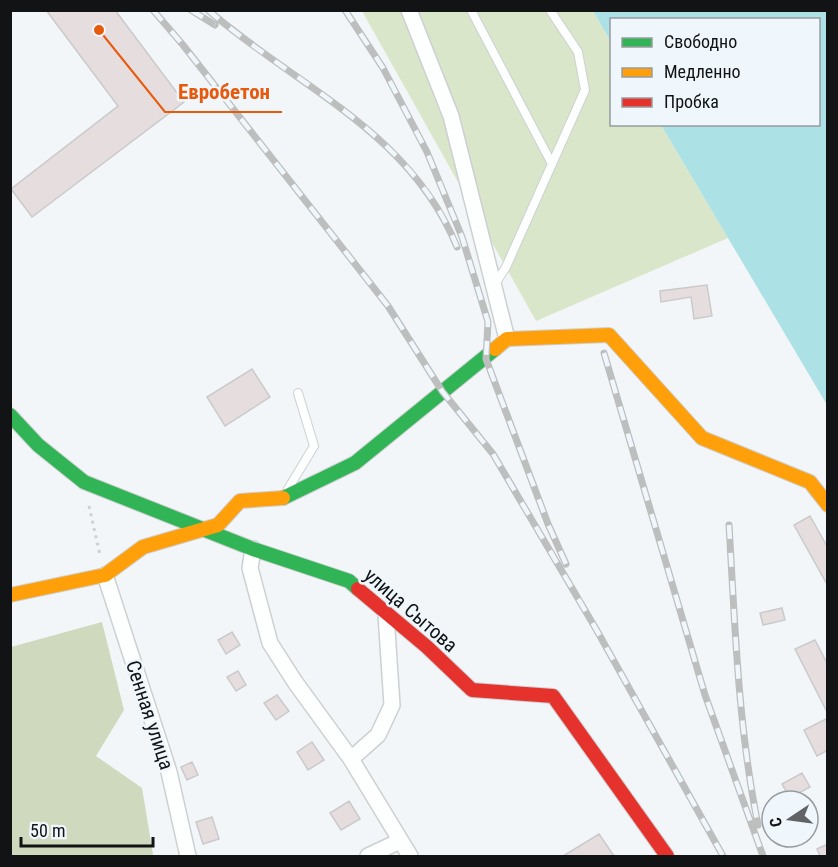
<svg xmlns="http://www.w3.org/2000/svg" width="838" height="867" font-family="'Roboto Condensed',sans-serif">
<rect width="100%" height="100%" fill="#f3f6f9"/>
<!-- green -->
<path fill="#d9e6c9" d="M362 11H593L611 42 612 124 661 125 728 238 536 321Z"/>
<!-- forest -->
<path fill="#ced9be" d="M102 622 124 710 96 756 142 788 153 854 152 856H11V647Z"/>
<!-- water -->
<path fill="#ace2e5" d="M593 11H827V405L661 125 818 124V20H612L611 42Z"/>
<!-- building -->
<path fill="#e5ddde" stroke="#cacacb" stroke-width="1.5" d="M46 10H115L184 102 32 217 11 189 118 106Z
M707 285 712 316 694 319 691 297 661 302 660 291Z
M252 369 270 397 225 426 207 397Z
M810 516 828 548V586L794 525Z
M782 608 785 620 763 625 760 613Z
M232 632 240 645 226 654 218 640Z
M815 640 828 665V714L795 649Z
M238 671 246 685 236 691 227 677Z
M277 695 289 711 276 720 264 703Z
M828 718V750L817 756 804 730Z
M312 742 324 760 308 770 297 752Z
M192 762 198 775 187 780 181 767Z
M802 773 810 787 790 798 782 784Z
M349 801 360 819 341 830 330 813Z
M212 817 219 839 203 844 196 822Z
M599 834 614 856H563Z
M828 844V856H820L817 849Z"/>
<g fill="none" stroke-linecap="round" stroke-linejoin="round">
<defs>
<path id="lane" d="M471 10 552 164
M495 284 506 267 585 90 578 52 550 10
M288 489 314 446 298 393"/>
<path id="street" d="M409 10 451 116 507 339
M253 549 250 568 270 643 295 682 351 759
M105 575 169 772 188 856
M386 615 392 705 378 735 351 759 410 856
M368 856 400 841"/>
<path id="fast" d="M10 415 38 445 84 482 253 549 349 581 358 589
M283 498 355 463 495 349"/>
<path id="slow" d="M495 349 507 339 609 335 702 438 810 482 828 505
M10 595 105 575 143 547 218 525 240 501 283 498"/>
<path id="jam" d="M358 589 427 647 472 690 553 696 667 856"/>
</defs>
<!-- lane casing -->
<use href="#lane" stroke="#cdd0d1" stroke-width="10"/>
<!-- street casing -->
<use href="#street" stroke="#cdd0d1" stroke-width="18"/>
<!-- fast casing -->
<use href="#fast" stroke="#cdd0d1" stroke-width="16"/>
<!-- slow casing -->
<use href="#slow" stroke="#cdd0d1" stroke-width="16"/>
<!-- jam casing -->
<use href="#jam" stroke="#cdd0d1" stroke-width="16"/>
<!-- path -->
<path stroke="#d1d1d3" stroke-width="3" stroke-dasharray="3 4.5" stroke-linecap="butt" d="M89 506 100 555"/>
<!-- lane -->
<use href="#lane" stroke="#fdfefe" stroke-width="8"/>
<!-- street -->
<use href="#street" stroke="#fdfefe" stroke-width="15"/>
<!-- fast -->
<use href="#fast" stroke="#30b455" stroke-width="14"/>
<!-- slow -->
<use href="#slow" stroke="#ff9f0a" stroke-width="14"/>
<!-- jam -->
<use href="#jam" stroke="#e5322d" stroke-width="14"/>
<defs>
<path id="rail" d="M153 10 183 45 388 306 442 391 493 454 596 629 723 856
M191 10 215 25
M208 10C297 87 410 131 457 247
M345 10 383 68 427 152 462 237 488 322 486 359 548 524 566 564
M604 353 705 695 763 856
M729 525C735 625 738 726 758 825"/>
</defs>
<!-- rail casing -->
<use href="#rail" stroke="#bdbfbf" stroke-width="7"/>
<!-- rail -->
<use href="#rail" stroke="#f0f7fc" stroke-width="4.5" stroke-dasharray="14" stroke-linecap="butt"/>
</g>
<g text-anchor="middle" stroke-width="5" stroke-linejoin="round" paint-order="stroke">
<!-- street labels -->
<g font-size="20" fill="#111315" stroke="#f0f7fc">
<text transform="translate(411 610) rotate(41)" y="7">улица Сытова</text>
<text transform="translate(150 715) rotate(72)" y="7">Сенная улица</text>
</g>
</g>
<!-- callouts -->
<path fill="none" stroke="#e8590c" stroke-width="2" d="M99 30L165 112H282"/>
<circle fill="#e8590c" stroke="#f0f7fc" stroke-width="2" cx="99" cy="30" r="6"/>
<g font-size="21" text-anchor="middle" font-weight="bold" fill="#e8590c" stroke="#f0f7fc" stroke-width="5" stroke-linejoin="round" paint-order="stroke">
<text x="224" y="99">Евробетон</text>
</g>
<!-- border -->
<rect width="838" height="867" fill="none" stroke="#111315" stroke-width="24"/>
<!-- legend -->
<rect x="610" y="18" width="210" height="108" fill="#f0f7fc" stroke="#979ca0" stroke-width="1.5"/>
<rect x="622" y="38" width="30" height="9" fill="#30b455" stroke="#979ca0" stroke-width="1.5"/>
<text x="664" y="48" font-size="18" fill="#111315">Свободно</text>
<rect x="622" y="68" width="30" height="9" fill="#ff9f0a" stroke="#979ca0" stroke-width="1.5"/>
<text x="664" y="78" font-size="18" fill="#111315">Медленно</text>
<rect x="622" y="98" width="30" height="9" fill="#e5322d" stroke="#979ca0" stroke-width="1.5"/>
<text x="664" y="108" font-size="18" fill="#111315">Пробка</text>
<!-- north arrow -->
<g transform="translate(790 819) rotate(257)"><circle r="28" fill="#f0f7fc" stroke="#979ca0" stroke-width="1.5"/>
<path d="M0-4.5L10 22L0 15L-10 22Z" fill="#606265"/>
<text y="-9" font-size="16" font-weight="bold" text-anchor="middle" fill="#111315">С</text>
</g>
<!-- scale -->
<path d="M21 837v9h132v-9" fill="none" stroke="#111315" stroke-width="3"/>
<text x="30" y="837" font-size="18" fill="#111315" stroke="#f0f7fc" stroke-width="4.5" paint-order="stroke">50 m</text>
</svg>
